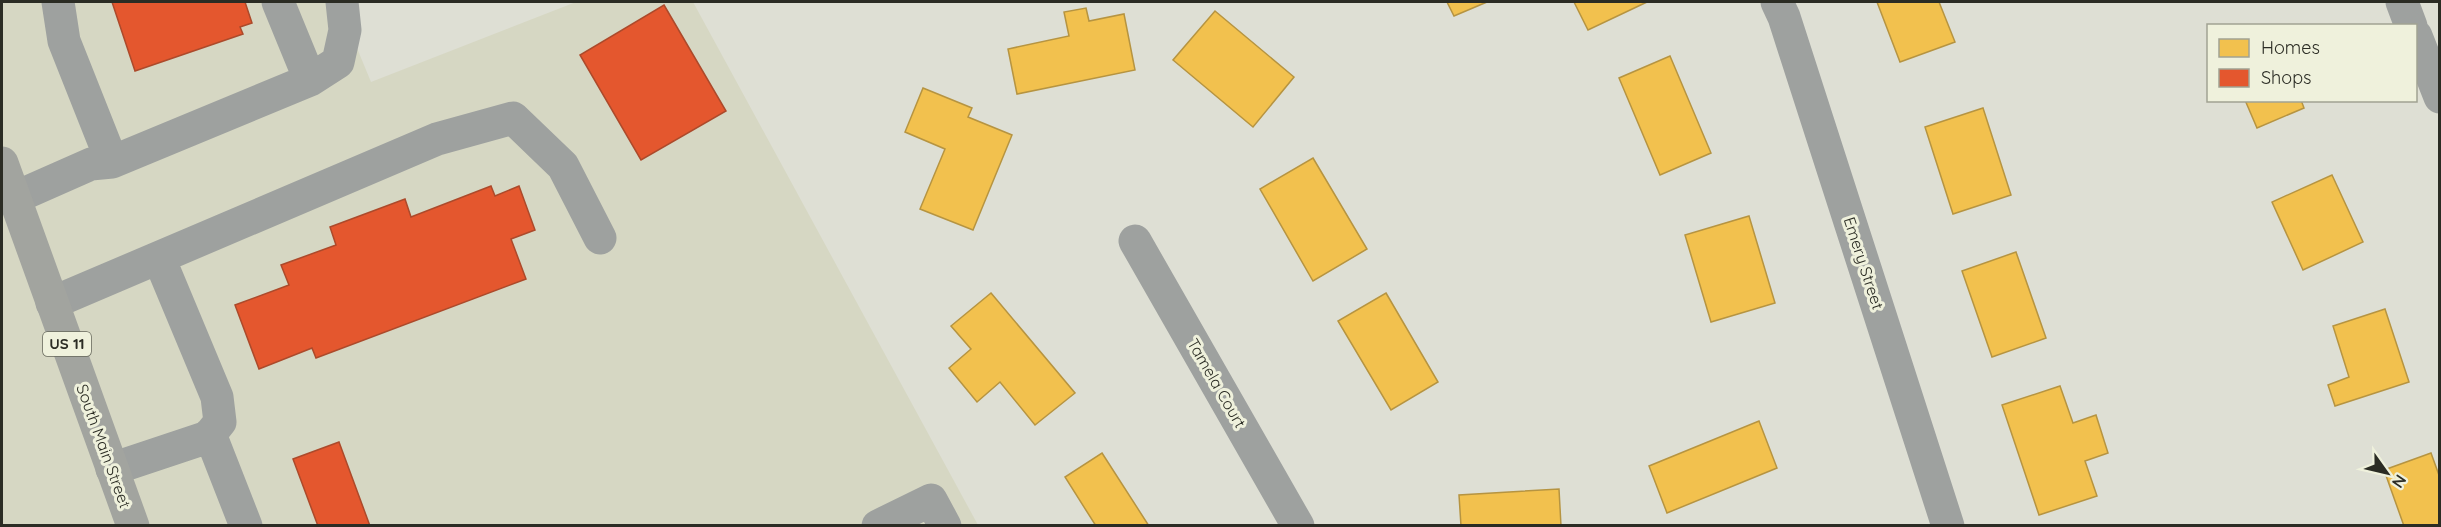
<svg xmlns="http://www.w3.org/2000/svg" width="2441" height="527" font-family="Quicksand,sans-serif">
<rect width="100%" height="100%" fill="#dedfd4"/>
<!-- built -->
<path fill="#d6d7c3" d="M2 2H338L371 82 576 2H693L978 525H2Z"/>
<!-- homes -->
<path fill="#f2c14e" stroke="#b69441" stroke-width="1.5" d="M1447 2H1487L1454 16Z
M1574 2H1647L1588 30Z
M1877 2H1939L1955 42 1900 62Z
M1086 8 1089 21 1124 14 1135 70 1017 94 1008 49 1069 36 1064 12Z
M1215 11 1294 77 1253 127 1173 60Z
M1670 56 1711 153 1660 175 1619 78Z
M923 88 972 108 968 117 1012 135 973 230 920 209 945 149 905 132Z
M2245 100H2301L2304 108 2257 128Z
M1983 108 2011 195 1953 214 1925 127Z
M1313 158 1367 249 1313 281 1260 189Z
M2332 175 2363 242 2303 270 2272 202Z
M1749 216 1775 303 1711 322 1685 235Z
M2016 252 2046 338 1992 357 1962 271Z
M991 293 1075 393 1035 425 1000 382 977 402 949 368 971 349 951 326Z
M1386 293 1438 382 1391 410 1338 321Z
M2385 309 2409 382 2335 406 2328 385 2349 377 2333 326Z
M2060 386 2073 423 2096 415 2108 453 2085 461 2097 496 2039 515 2002 405Z
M1759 421 1777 468 1667 513 1649 466Z
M1102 453 1149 526H1096L1065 477Z
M2431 453 2440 478V526H2404L2384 470Z
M1559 489 1561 526H1461L1459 495Z"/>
<!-- shops -->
<path fill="#e4572e" stroke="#ac4a2b" stroke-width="1.5" d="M112 2H245L252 23 240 27 243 34 135 71Z
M664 5 726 111 641 160 580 55Z
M491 186 495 196 519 186 535 230 511 239 526 279 316 358 312 348 259 369 235 305 289 285 281 265 336 245 330 227 405 199 411 217Z
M339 442 370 526H318L293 459Z"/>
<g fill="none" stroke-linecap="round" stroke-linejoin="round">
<!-- minor -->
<path stroke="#9ea19f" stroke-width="33" d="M58 2 64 41 112 162
M278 2 310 80
M1777 2 1784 17 1948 526
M2402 2 2411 26
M2416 36 2440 97
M14 198 91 164 112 162 310 80 338 62 345 30 342 2
M1135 241 1298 526
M52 303 437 139 513 118 563 166 600 238
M210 434 246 526
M112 469 208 437 220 422 217 397 159 258
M878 526 931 500 945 526"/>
<!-- major -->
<path stroke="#a2a49f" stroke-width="33" d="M2 163 133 526"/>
</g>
<g text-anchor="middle" stroke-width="6" stroke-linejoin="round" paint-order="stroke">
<!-- shield labels -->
<rect fill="#eff1dc" stroke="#66675b" stroke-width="1.5" x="43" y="332" width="48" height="24" rx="4.5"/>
<g font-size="15" font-weight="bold" fill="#2b2c24">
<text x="67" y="349">US 11</text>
</g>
<!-- street labels -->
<g font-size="16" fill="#2b2c24" stroke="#eff1dc">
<text transform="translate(1864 263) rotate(72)" y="6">Emery Street</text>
<text transform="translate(1217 383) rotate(60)" y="6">Tamela Court</text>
<text transform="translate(104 446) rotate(70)" y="6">South Main Street</text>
</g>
</g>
<!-- border -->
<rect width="2441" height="527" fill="none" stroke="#2b2c24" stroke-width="6"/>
<!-- legend -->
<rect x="2207" y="24" width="210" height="78" fill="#eff1dc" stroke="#a1a292" stroke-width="1.5"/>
<rect x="2219" y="39" width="30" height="18" fill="#f2c14e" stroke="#a1a292" stroke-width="1.5"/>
<text x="2261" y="54" font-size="18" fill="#2b2c24">Homes</text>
<rect x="2219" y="69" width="30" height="18" fill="#e4572e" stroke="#a1a292" stroke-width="1.5"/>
<text x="2261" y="84" font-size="18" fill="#2b2c24">Shops</text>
<!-- north arrow -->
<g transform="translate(2387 473) rotate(124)" stroke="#eff1dc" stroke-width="4.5" paint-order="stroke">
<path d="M0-4.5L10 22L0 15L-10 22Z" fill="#2b2c24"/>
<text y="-9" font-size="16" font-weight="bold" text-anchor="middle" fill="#2b2c24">N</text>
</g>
</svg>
